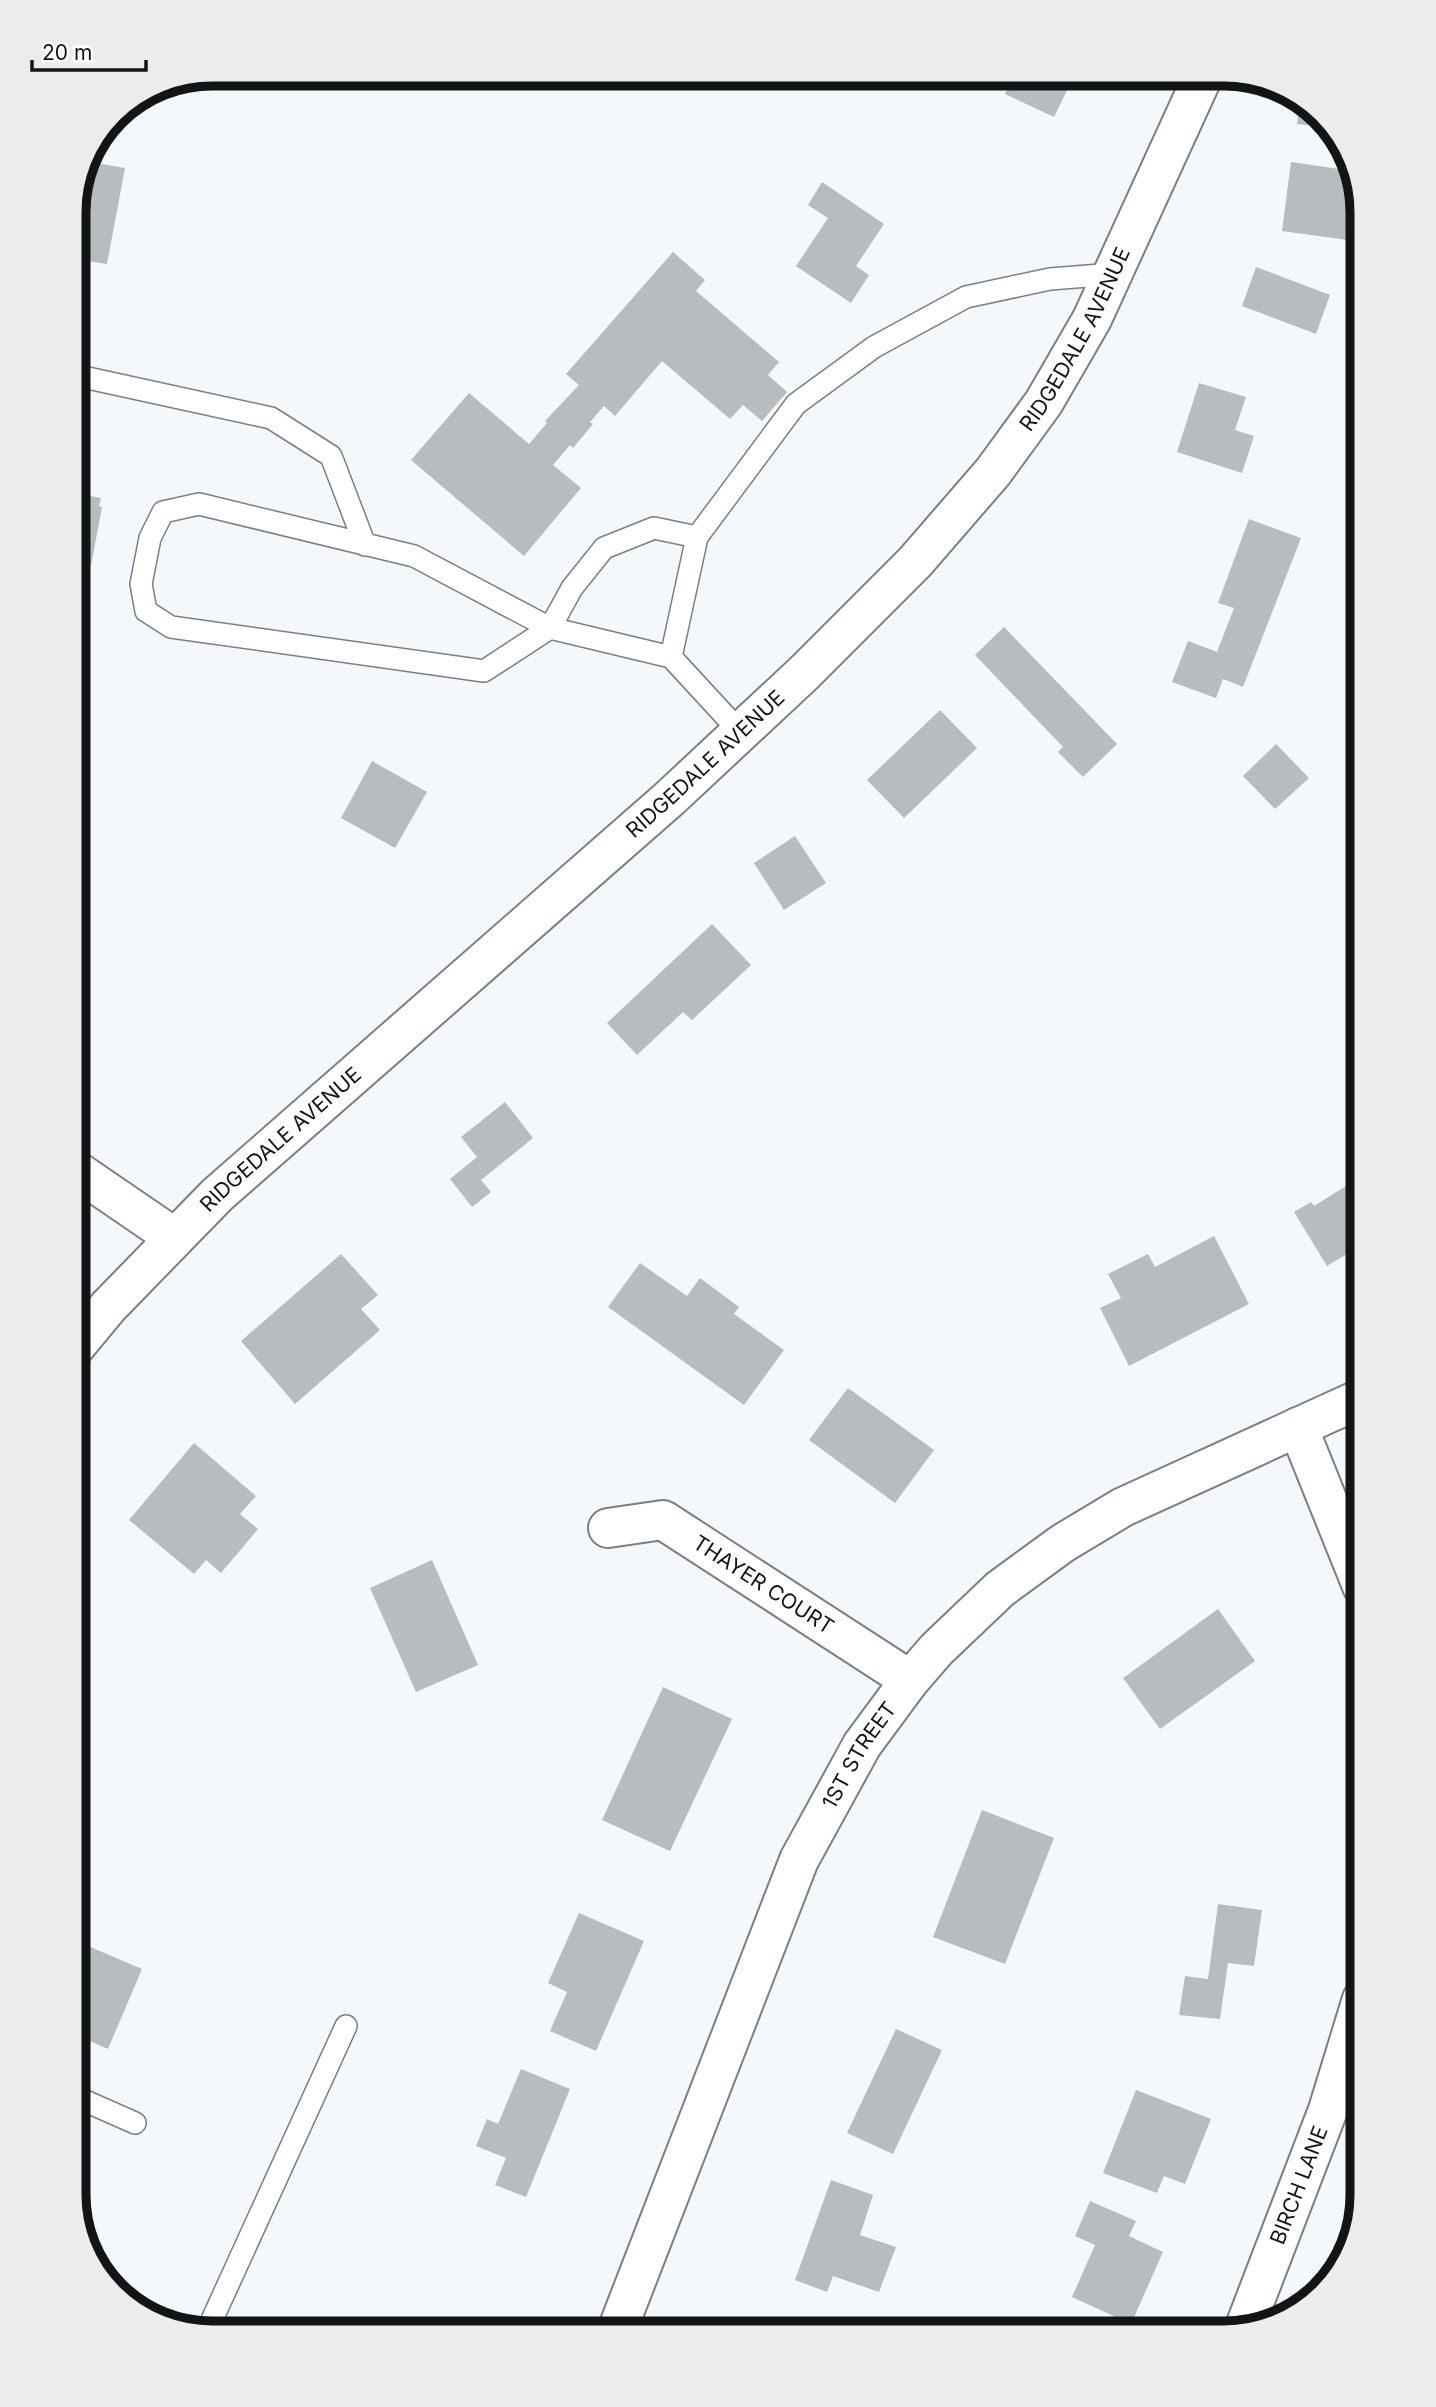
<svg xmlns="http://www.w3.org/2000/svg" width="1436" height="2407" font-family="Inter,sans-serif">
<rect width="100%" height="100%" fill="#f4f7fb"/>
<!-- building -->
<path fill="#b9bcbf" d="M1015 74H1079L1076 79 1073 78 1054 117 1005 94Z
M1300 97H1301L1327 127 1297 124Z
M84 161 125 168 107 264 74 259V204Z
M1291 162 1353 171 1362 212V242L1282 231Z
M822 182 884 224 856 266 869 275 851 303 796 266 828 218 808 205Z
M673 252 705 280 696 291 779 362 768 375 787 392 762 421 743 405 730 419 662 361 615 416 604 406 590 422 593 424 573 448 570 445 553 465 581 488 524 556 411 460 469 393 529 444 547 423 545 421 579 385 566 374Z
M1256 267 1330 295 1316 334 1242 306Z
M1199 383 1246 397 1235 430 1254 436 1242 473 1177 452Z
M74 493 101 498 99 506 102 507 91 566 74 563Z
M1249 519 1301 538 1243 687 1223 679 1216 698 1172 682 1188 641 1217 652 1234 608 1218 603Z
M1004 627 1117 744 1083 777 1058 752 1063 747 975 655Z
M940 710 977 748 904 818 867 780Z
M1276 744 1309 778 1275 809 1243 776Z
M372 761 427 792 395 848 341 818Z
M795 836 826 883 784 910 754 863Z
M712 924 751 965 692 1020 683 1012 637 1055 607 1023Z
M505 1102 533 1138 481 1180 491 1192 472 1207 450 1179 477 1157 461 1137Z
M1362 1176V1257L1357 1248 1327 1266 1294 1212 1311 1202 1314 1206Z
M1214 1236 1249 1304 1129 1366 1100 1308 1121 1298 1108 1274 1148 1254 1155 1267Z
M341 1254 378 1295 361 1309 380 1330 295 1404 241 1341Z
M640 1263 687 1296 700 1278 739 1307 734 1314 784 1350 744 1405 608 1307Z
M848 1388 934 1450 895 1503 809 1440Z
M194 1443 256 1496 240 1514 258 1529 221 1573 206 1560 194 1574 129 1520Z
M432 1560 478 1665 416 1692 370 1588Z
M1218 1609 1255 1661 1160 1729 1123 1678Z
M663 1687 732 1719 670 1851 602 1820Z
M982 1810 1054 1838 1005 1964 933 1937Z
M1218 1904 1262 1910 1254 1966 1228 1963 1220 2019 1179 2015 1185 1976 1208 1979Z
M579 1913 644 1941 596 2051 550 2031 567 1992 548 1983Z
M74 1940 142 1969 108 2049 74 2034Z
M896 2029 942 2050 893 2154 847 2133Z
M521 2069 570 2089 526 2197 495 2185 506 2158 476 2146 487 2119 498 2124Z
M1136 2090 1211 2119 1185 2184 1164 2176 1157 2193 1103 2173Z
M831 2180 873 2195 860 2235 896 2247 879 2292 833 2276 827 2292 795 2280Z
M1090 2201 1136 2221 1129 2236 1163 2252 1131 2324 1072 2297 1095 2245 1075 2236Z"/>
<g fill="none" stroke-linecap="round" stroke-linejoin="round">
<defs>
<path id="service" d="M74 375 271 418 331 456 365 545
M671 657 697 537
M741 733 671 657 550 628 484 671 171 627 146 611 141 584 150 538 163 512 199 504 414 556 550 628 572 588 604 548 654 528 697 537 796 404 874 347 966 297 1050 279 1113 274
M74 2096 135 2123
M206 2333 346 2026"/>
<g id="minor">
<path d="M74 1169 175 1238"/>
<path d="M1298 1427 1362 1586"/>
<path id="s1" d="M608 1528 663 1520 910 1680"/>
<path id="s2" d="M1244 2329 1328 2110 1362 1999"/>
<path id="s3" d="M616 2333 799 1860 862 1745 910 1680 937 1649 1000 1589 1063 1543 1123 1507 1362 1398"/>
</g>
<g id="secondary">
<path id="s4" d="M74 1348 108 1307 217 1195 669 799 804 673 915 562 993 472 1044 402 1092 319 1204 74"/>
</g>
</defs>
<!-- service casing -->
<use href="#service" stroke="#7c7e81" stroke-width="24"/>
<!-- minor casing -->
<use href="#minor" stroke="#7c7e81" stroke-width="42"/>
<!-- secondary casing -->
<use href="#secondary" stroke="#7c7e81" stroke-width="42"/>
<!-- service -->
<use href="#service" stroke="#fff" stroke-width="21"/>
<!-- minor -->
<use href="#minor" stroke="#fff" stroke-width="38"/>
<!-- secondary -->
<use href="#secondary" stroke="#fff" stroke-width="38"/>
</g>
<g text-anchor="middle" stroke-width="5" stroke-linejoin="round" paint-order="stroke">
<!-- street labels -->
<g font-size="21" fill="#131416" stroke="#fff">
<text dy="7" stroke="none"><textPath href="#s4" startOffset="1428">RIDGEDALE AVENUE</textPath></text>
<text dy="7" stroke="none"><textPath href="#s4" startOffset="861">RIDGEDALE AVENUE</textPath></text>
<text dy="7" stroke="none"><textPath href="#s4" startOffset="294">RIDGEDALE AVENUE</textPath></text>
<text dy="7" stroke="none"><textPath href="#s1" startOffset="175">THAYER COURT</textPath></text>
<text dy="7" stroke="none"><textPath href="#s3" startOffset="628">1ST STREET</textPath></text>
<text dy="7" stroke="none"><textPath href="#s2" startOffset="154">BIRCH LANE</textPath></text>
</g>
</g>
<!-- crop -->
<path d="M0 0H1436V2407H0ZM212 86H1224A126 126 0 0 1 1350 212V2195A126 126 0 0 1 1224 2321H212A126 126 0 0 1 86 2195V212A126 126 0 0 1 212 86Z" fill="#ececec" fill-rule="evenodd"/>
<path fill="none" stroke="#131416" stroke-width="9" d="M212 86H1224A126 126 0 0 1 1350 212V2195A126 126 0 0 1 1224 2321H212A126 126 0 0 1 86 2195V212A126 126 0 0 1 212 86Z"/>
<!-- scale -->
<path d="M32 60v10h114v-10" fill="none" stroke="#131416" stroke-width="3.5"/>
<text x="42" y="60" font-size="21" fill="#131416" stroke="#ffffff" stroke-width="5" paint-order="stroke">20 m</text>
</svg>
